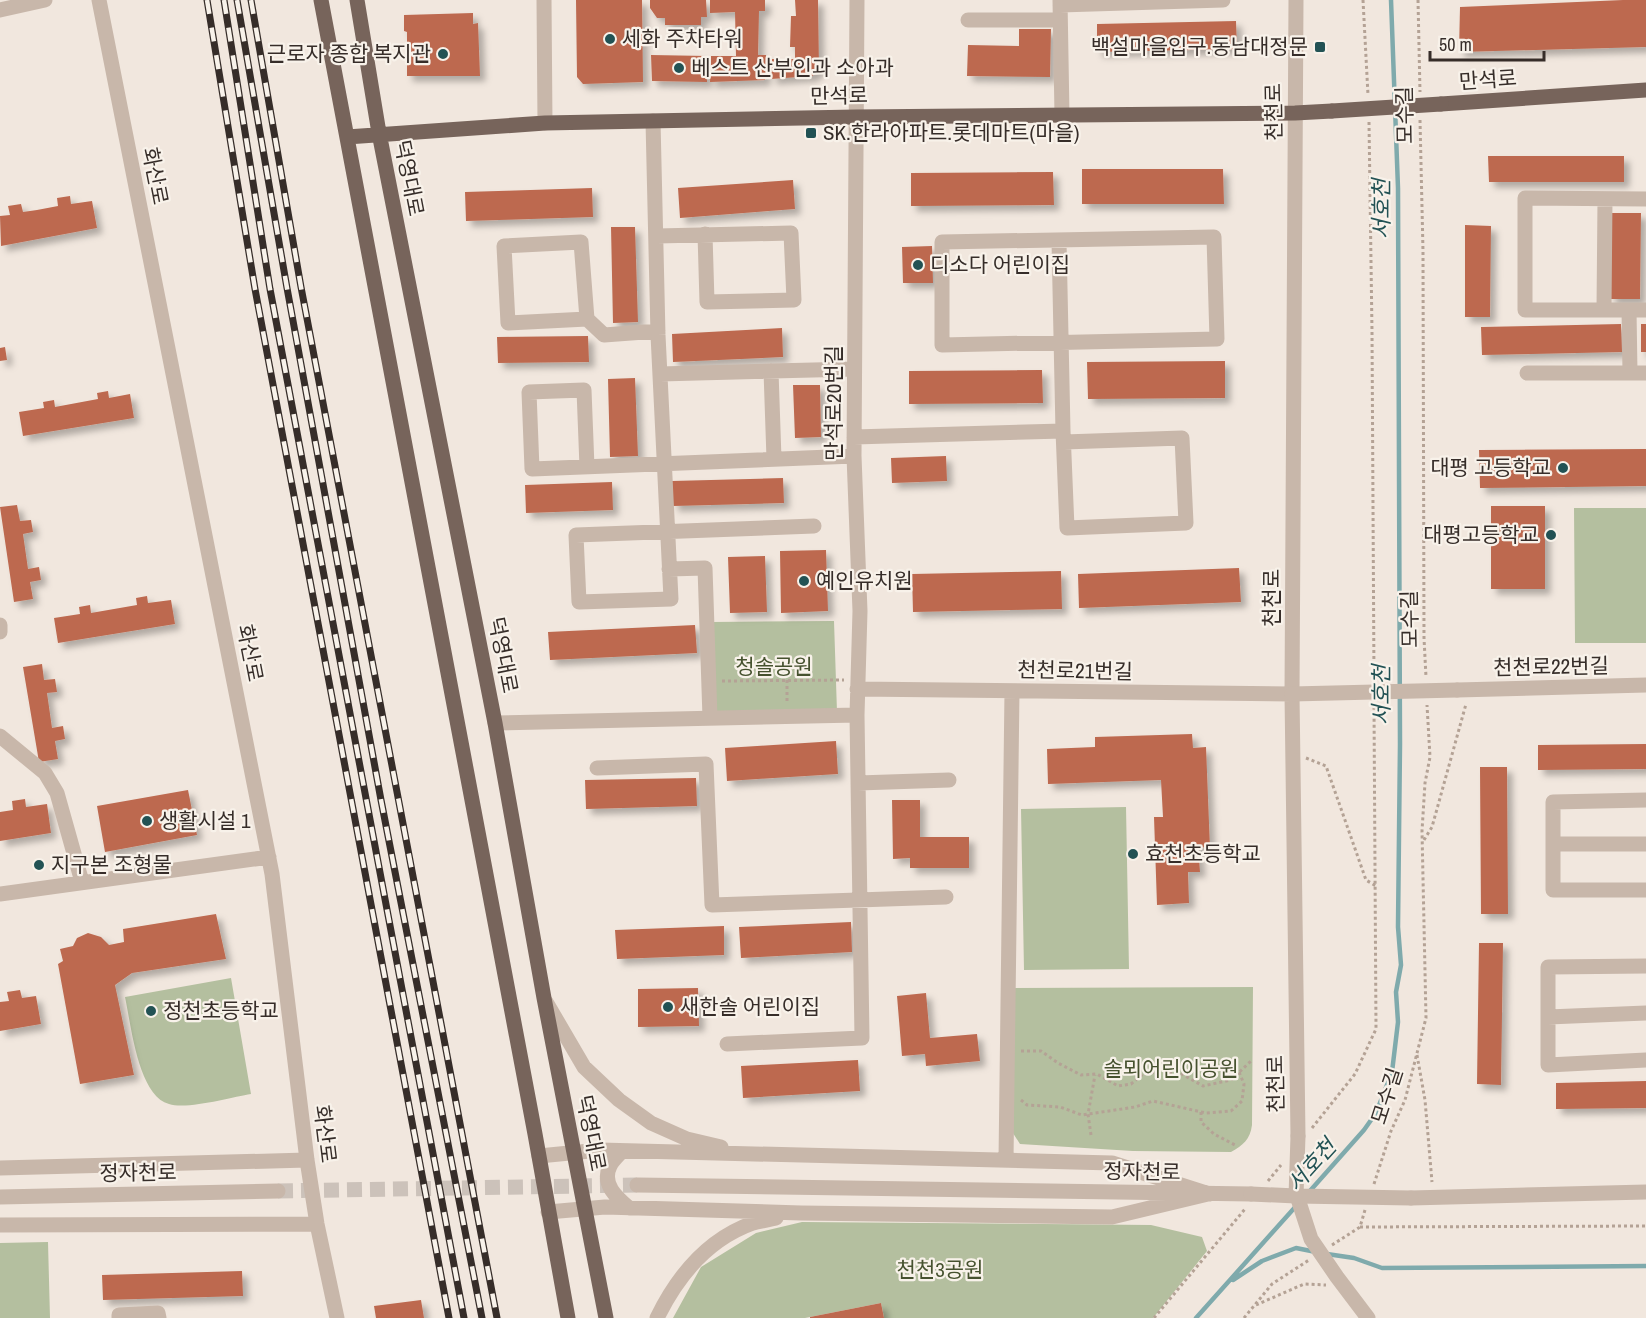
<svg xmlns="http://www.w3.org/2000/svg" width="1646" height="1318" font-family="'Archivo Narrow','Noto Sans KR',sans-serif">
<defs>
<filter id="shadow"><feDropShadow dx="5.5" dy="5.5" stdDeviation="3" flood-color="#0004"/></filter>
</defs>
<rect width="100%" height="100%" fill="#f1e7de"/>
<!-- green -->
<path fill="#b4bf9f" d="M1574 508H1646V643H1575Z
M834 621 837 712 712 714V622Z
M1126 807 1129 969 1024 970 1021 809Z
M231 978 251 1094C232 1097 187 1110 169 1104 138 1096 131 1024 125 997Z
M1253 987 1252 1125C1250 1140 1243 1145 1231 1152L1133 1151 1020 1144 1011 1130 1015 988Z
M802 1222 1151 1225 1202 1237 1207 1251 1153 1318H884L881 1303 805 1318H673L701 1267 756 1233Z
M48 1242 50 1318H0V1243Z"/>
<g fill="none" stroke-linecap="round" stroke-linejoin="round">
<!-- stream -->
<path stroke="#7faaac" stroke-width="4.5" d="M1309 1192 1364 1130 1376 1113 1392 1072 1398 1022 1396 992 1401 965 1398 927 1400 744 1398 188 1391 0
M1327 1254 1354 1258 1382 1268 1646 1266
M1233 1280 1262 1261 1296 1248 1316 1252
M1196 1318 1297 1205"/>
</g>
<!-- building -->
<path fill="#bd694f" filter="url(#shadow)" d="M576 0H642L643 82 583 84 577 77Z
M650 0H706L707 17H701V25H665V18H657L650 8Z
M710 0H765V11H759L758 55H766L765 80 710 82 711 56H736L735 12 710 13Z
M795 0H818L819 70 812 76 771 79 772 59H795V47H790L791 16H796Z
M1623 0H1646V47L1459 52 1460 7Z
M473 13V24L478 23 480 76H407V32L404 31V15Z
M1236 21 1237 49 1097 52V24Z
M1019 29H1051L1050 77 967 76 968 45 1019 46Z
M651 55 707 56V82L652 81Z
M1488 156H1624V182H1489Z
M1082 169H1223L1224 204H1082Z
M1053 172 1054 205 911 206V173Z
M793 180 795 209 680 218 678 188Z
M592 188 593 217 466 221 465 192Z
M70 196 71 204 92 201 97 228 1 246 0 216 10 215 8 206 21 204 23 212 37 210 58 206 57 198Z
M1610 213H1641L1640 299H1610Z
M1465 225 1491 226 1490 317H1465Z
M611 227H635L638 322 613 323Z
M932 246 933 283H903L902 247Z
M1621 324 1622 352 1482 355 1481 327Z
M1641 324H1646V352H1641Z
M782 328 783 357 673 362 672 334Z
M588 336 589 362 498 363 497 337Z
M5 347 7 360 0 361V348Z
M1225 361V398L1088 399 1087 362Z
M1042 370 1043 403 909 404V371Z
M635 378 638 456 610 457 608 379Z
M793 385H820L821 437 795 438Z
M108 391 109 398 130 394 134 418 23 436 19 412 44 408 43 402 54 400 55 407 98 399 97 393Z
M1646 449V486L1480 488 1479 450Z
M946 456 947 481 892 483 891 458Z
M783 478 784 503 673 506 672 481Z
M612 482 613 510 526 513 525 485Z
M17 505 20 521 31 520 33 532 23 534 28 569 39 567 41 580 30 582 33 599 14 602 0 507Z
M1491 506H1545V589H1491Z
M826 550 828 611 781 613 780 551Z
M765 556 767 612 730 613 728 557Z
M1239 568 1241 602 1079 608 1078 574Z
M1061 571 1062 609 913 612 912 574Z
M147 596 148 603 171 600 175 624 58 643 54 618 80 614 79 607 90 605 91 613 137 605 136 598Z
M695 625 697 653 550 660 548 632Z
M42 664 44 680 55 679 57 692 47 693 52 728 63 726 65 739 55 741 58 759 39 762 23 667Z
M1192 734 1193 748 1206 747 1210 849 1198 846 1200 872H1188L1189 903 1157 905 1154 817H1163L1161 780 1048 784 1047 749 1095 747V737Z
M836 741 838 774 727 781 725 748Z
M1646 744V769L1538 770V745Z
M1480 767H1507L1508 914H1481Z
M696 778 697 806 586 809 585 780Z
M188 790 197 835 105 852 97 806Z
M25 799 26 807 47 804 51 833 0 841V812L13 810 12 801Z
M892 800H920V837H969V868H910V858L893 859Z
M216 914 226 959 132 973 115 985 134 1075 80 1084 58 964 63 961 60 949 73 946 77 938 88 933 101 937 109 945 124 942 123 929Z
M851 922 852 952 741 958 739 927Z
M724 926V955L617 959 615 930Z
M1479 943H1503L1501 1085 1477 1084Z
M698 988 699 1026 638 1027V989Z
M20 990 22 998 36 996 41 1024 0 1031V1002L9 1001 7 992Z
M926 993 930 1038 977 1034 980 1061 926 1066 925 1054 902 1056 897 996Z
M858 1060 860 1091 743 1098 741 1066Z
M1646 1081V1108L1556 1109V1083Z
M242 1271 243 1296 103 1300 102 1275Z
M421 1300 424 1318H376L374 1306Z
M881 1303 884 1318H810V1317Z"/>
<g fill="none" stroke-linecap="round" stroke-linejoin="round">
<!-- minor-tunnel -->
<path stroke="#ccc2ba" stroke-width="15" stroke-dasharray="15 8" stroke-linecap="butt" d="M278 1191 637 1185"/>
<!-- path -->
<path stroke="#b4a295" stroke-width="3" stroke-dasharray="3 3" stroke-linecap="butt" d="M1363 0 1368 95
M1418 0 1420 92
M1420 120 1423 251 1424 638 1426 677
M1369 122 1372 331 1374 679
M787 680V703
M722 681 844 680
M1306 758 1326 766 1366 880 1376 886
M1424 840 1432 827 1466 704
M1021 1051H1041L1058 1063 1081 1075 1097 1074 1118 1086 1131 1084 1143 1074 1156 1072 1180 1073 1203 1086 1231 1080 1251 1061
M1417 1055 1425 1100 1432 1182
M1021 1100 1027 1105 1060 1107 1082 1115 1135 1107 1153 1101 1206 1113 1231 1111 1242 1101 1244 1084 1239 1072
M1201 1112V1122L1214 1134 1235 1145
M1312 1128 1355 1074 1376 1029 1374 707
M1091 1135 1088 1114 1095 1075
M1268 1181 1281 1165
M1374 1184 1391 1131 1405 1100 1426 1018 1422 831 1425 783 1430 757 1427 705
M1360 1227 1646 1226
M1332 1245 1360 1227 1365 1210
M1256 1305 1304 1284 1326 1285
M1154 1318 1245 1209
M1244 1318 1272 1284 1309 1260"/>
<!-- minor -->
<path stroke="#c8b7aa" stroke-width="15" d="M99 0 272 874 307 1160 317 1224 337 1318
M544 0 545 123
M1060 0 1062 115
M1296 0 1292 694 1298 1136
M1060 5 1223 0
M0 10 45 0
M968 20H1060
M653 121C655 192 656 264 658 335 662 423 667 511 671 599L579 602 576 535 814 526
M1646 199 1525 198V310H1646
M657 236 791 233 794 300 707 302 705 234
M1214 237 1217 339 942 345V242Z
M1059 241 1063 431
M1604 310 1605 199
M1629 310 1630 373
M587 319 581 242 504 246 508 323 587 319 604 335 658 331
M771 371 774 459
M1527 373H1646
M660 374 854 369
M854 437 1063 431 1067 528 1186 523 1182 438 1064 442
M587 467 584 390 529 392 532 469 854 456
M669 569 705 568 710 718
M0 625V632
M857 689 1292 694
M1457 690 1646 685
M495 723 857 715
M0 736 45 773 57 793 82 882
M597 768 706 764 712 905 946 897
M858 783 949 780
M1646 800 1553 802V890H1646
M1553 844H1646
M0 894 269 857
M1646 966 1548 967V1065L1646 1060
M546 1002 584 1067 619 1100 651 1123 687 1139 721 1147
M1548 1017 1646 1013
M727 1044 862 1038 857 715 860 611 854 456 857 0
M622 1151C619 1155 612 1161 610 1166 601 1184 617 1198 629 1208
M539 1156 600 1150 1112 1163 1209 1194
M1006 1160 1012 691
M0 1168 307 1160
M637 1185 1251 1194
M1297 1196 1311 1239 1337 1277 1368 1318
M0 1197 278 1191
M1411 1198 1646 1192
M548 1212 605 1207 801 1213 1112 1217 1208 1194
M0 1225 317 1224
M119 1318V1315L158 1313 159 1318
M657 1318C677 1277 708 1239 753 1223 760 1221 768 1220 776 1218"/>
<!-- major -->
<path stroke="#77645b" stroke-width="15" d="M321 0 535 1134 568 1318
M357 0 379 133 495 723 544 998 606 1318
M1441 104 1646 90
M347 137 545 123 856 117 1295 113 1332 111"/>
<defs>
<path id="rail" d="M207 0 255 289 449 1318
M224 0 270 289 464 1318
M237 0 287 288 381 800 482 1318
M251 0 301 287 497 1318"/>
</defs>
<!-- rail casing -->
<use href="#rail" stroke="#362d29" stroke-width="7"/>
<!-- rail -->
<use href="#rail" stroke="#f8f2ea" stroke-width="4.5" stroke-dasharray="14" stroke-linecap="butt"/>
<!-- minor-bridge -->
<path stroke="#c8b7aa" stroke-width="15" d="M1292 694 1457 690
M1251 1194 1296 1196 1298 1136
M1297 1196 1411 1198"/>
<!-- major-bridge -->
<path stroke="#77645b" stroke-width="15" d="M1332 111 1441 104"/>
</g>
<!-- markers -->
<g fill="#225254" stroke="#f8f2ea" stroke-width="2">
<circle cx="610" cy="39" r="6"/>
<rect x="1314" y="41" width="12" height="12" rx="3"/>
<circle cx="443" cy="54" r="6"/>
<circle cx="679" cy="68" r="6"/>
<rect x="805" y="127" width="12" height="12" rx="3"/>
<circle cx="918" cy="265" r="6"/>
<circle cx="1563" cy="468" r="6"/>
<circle cx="1551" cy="535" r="6"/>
<circle cx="804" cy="581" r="6"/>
<circle cx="147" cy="821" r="6"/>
<circle cx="1133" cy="854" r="6"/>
<circle cx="39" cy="865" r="6"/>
<circle cx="668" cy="1007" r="6"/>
<circle cx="151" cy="1011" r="6"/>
</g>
<g text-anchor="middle" stroke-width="4.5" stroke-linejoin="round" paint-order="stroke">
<!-- poi labels -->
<g font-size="21" fill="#362d29" stroke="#f8f2ea" text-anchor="start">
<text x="622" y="46">세화 주차타워</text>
<text x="1308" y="54" text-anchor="end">백설마을입구.동남대정문</text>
<text x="431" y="61" text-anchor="end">근로자 종합 복지관</text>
<text x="691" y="75">베스트 산부인과 소아과</text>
<text x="823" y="140">SK.한라아파트.롯데마트(마을)</text>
<text x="930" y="272">디소다 어린이집</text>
<text x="1551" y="475" text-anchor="end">대평 고등학교</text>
<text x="1539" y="542" text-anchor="end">대평고등학교</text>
<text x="816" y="588">예인유치원</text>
<text x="159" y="828">생활시설 1</text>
<text x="1145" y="861">효천초등학교</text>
<text x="51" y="872">지구본 조형물</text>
<text x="680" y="1014">새한솔 어린이집</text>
<text x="163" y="1018">정천초등학교</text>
</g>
<!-- street labels -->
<g font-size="21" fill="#362d29" stroke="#f8f2ea">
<text transform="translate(1488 80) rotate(-4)" y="7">만석로</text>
<text transform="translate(839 96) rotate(-1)" y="7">만석로</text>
<text transform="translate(1274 112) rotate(-91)" y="7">천천로</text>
<text transform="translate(1405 115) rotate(-91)" y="7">모수길</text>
<text transform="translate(155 176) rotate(79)" y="7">화산로</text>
<text transform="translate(409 178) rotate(79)" y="7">덕영대로</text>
<text transform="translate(834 403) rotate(-90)" y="7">만석로20번길</text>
<text transform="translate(1272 598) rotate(-90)" y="7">천천로</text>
<text transform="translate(1410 619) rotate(-91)" y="7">모수길</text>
<text transform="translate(250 653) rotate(79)" y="7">화산로</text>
<text transform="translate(503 655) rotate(79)" y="7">덕영대로</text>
<text transform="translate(1551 667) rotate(-1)" y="7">천천로22번길</text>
<text transform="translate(1075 671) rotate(1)" y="7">천천로21번길</text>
<text transform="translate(1276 1084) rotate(-91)" y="7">천천로</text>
<text transform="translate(1387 1096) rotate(-72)" y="7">모수길</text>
<text transform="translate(591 1133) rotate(79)" y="7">덕영대로</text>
<text transform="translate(325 1134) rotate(83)" y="7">화산로</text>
<text transform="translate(1142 1172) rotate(1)" y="7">정자천로</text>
<text transform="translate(138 1173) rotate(-1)" y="7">정자천로</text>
</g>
<!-- park labels -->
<g font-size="21" fill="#46522f" stroke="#f8f2ea">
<text x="774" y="674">청솔공원</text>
<text x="1171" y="1076">솔뫼어린이공원</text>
<text x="940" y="1277">천천3공원</text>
</g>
<!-- water labels -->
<g font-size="22" font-style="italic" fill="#225254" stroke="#f8f2ea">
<text transform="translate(1381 209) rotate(-90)" y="8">서호천</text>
<text transform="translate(1381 695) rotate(-90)" y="8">서호천</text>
<text transform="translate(1311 1165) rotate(-48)" y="8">서호천</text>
</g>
</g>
<!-- scale -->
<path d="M1430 51v9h114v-9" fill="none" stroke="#362d29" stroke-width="3"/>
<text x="1439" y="51" font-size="18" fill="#362d29" stroke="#f8f2ea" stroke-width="4.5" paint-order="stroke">50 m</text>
</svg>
